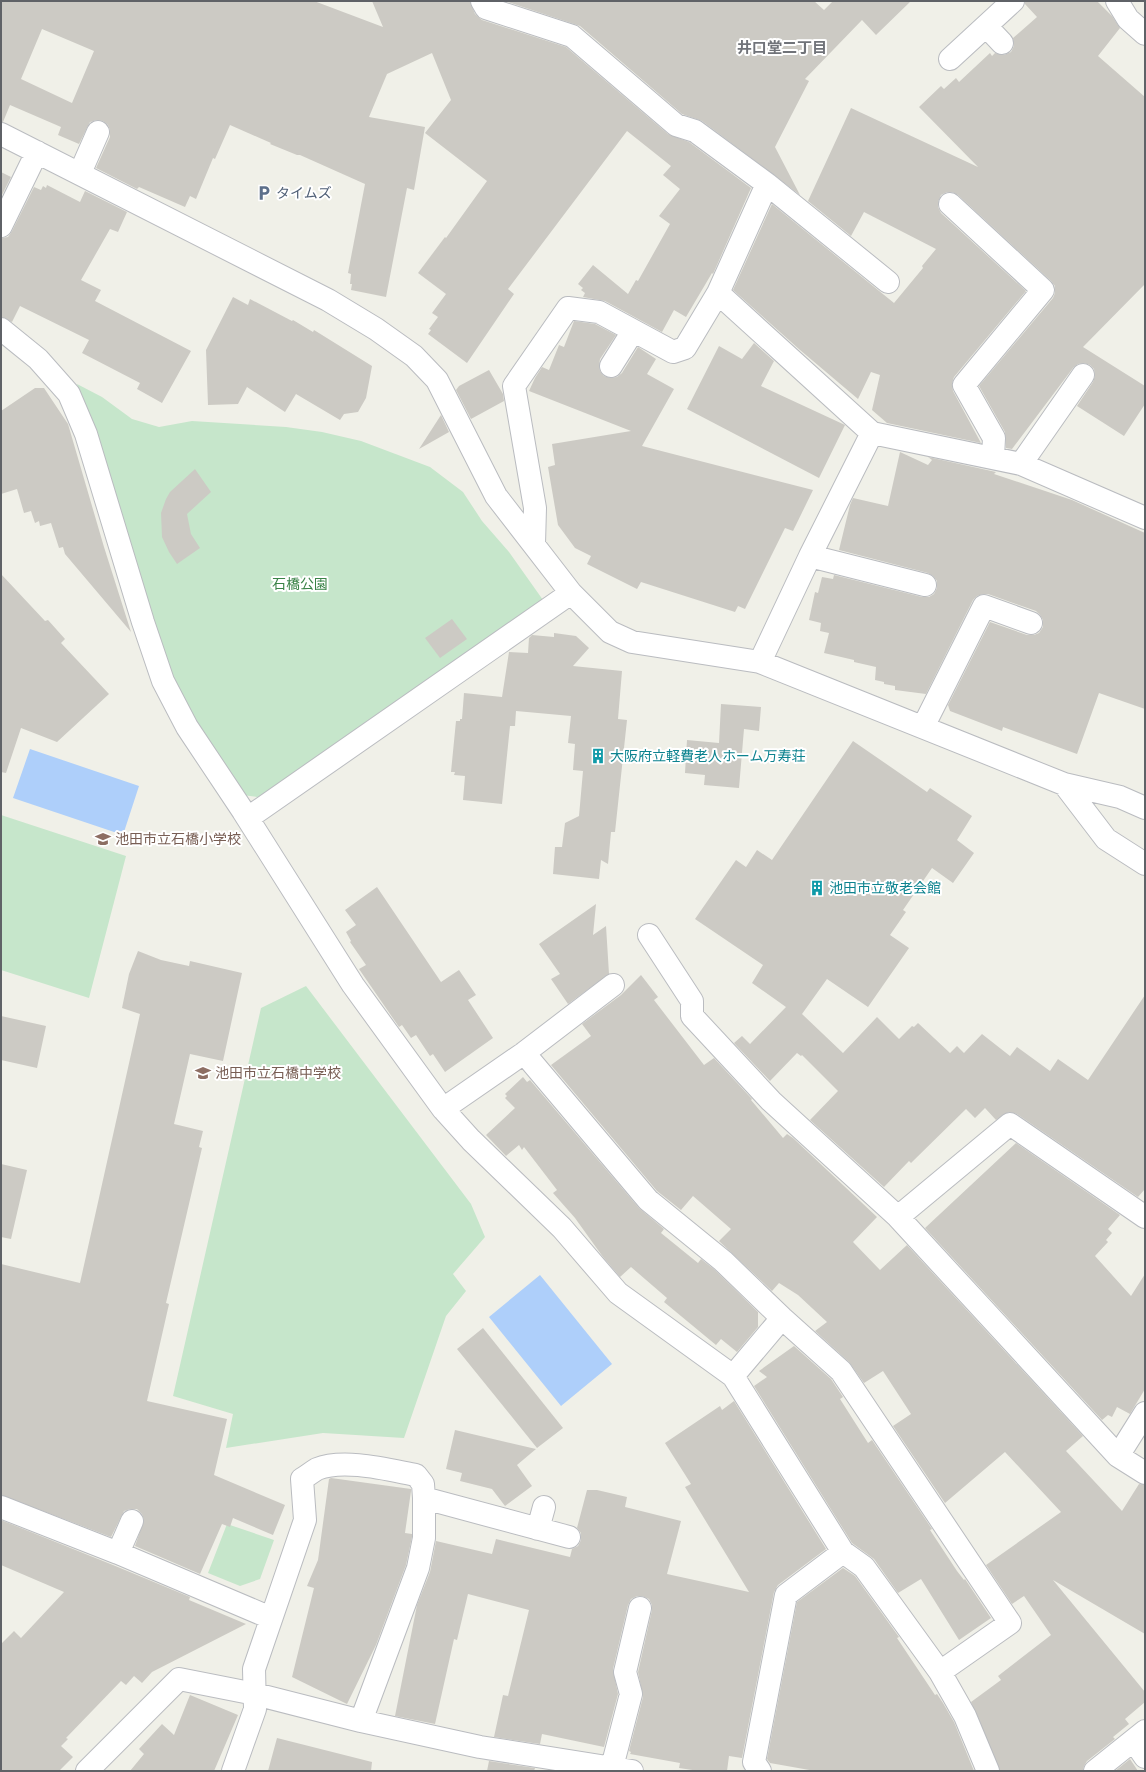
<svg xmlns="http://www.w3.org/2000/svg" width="1146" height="1772" font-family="'Public Sans','Noto Sans JP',sans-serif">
<rect width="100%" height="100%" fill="#f0f0e8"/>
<!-- green -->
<path fill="#c6e6cb" d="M77 384 102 397 132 419 159 427 192 421 286 427 322 432 361 441 430 467 463 492 482 521 509 552 543 600 268 794 257 797 242 795 203 738 169 677Z
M1 815 126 856 89 998 1 970Z
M306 986 471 1204 485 1237 453 1274 466 1291 446 1316 404 1438 323 1433 226 1448 233 1414 173 1396 261 1008Z
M227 1524 274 1540 260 1579 240 1586 208 1573Z"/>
<!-- water -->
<path fill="#aecffa" d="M30 749 139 786 123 835 13 798Z
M540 1275 612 1364 561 1406 489 1317Z"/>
<!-- building -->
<path fill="#cccac4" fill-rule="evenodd" d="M1 1H314L383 27 372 1H470L475 14 482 20 566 47 668 134 689 142 751 188 713 274 712 273 686 317 674 310 662 332 605 301 583 297 585 293 581 290 583 288 578 284 593 265 628 294 636 280 638 281 670 224 659 216 680 189 663 175 671 166 627 131 508 289 514 294 467 363 428 334 431 330 429 329 438 317 432 313 446 294 418 273 445 237 446 238 487 181 425 133 451 100 432 53 387 74 369 117 425 127 414 190 407 188 386 297 351 290 352 284H350L351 274 348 273 365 184 300 155H297L270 144 271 143 230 125 215 159 213 158 196 199 190 196 185 207 139 187 137 189 96 168 110 137V130L108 125 103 121 97 120 90 122 79 144 58 135 61 127 10 105 3 122H1ZM42 29 94 51 72 103 21 79Z
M505 1H814L824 10 833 1H911L876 35 862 20 805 79 809 81 775 147 800 195 702 121 682 114 580 26Z
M1025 1H1097L1112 16 1120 28 1098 56 1145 97V284L1083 347 1145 386V404L1124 436 1077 406 1093 382 1095 376 1094 369 1090 365 1084 363 1078 364 1073 368 1012 449 1006 448 1005 432 979 386 1053 298 1055 293V286L1051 281 958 195 952 192H947L941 195 938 202V207L941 213 1026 291 954 377 952 383 953 391 981 443 887 423 872 410 880 375 871 372 858 399 800 350 733 290 772 204 894 303 923 268 922 266 936 249 864 212 851 236 808 201 851 108 978 167 919 107 941 86 944 89 956 78 959 82 990 53 992 56 995 53 1004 55 1011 52 1014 46 1013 38 1037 17 1025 4Z
M1 172 11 177 1 197Z
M47 185 80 202 85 191 127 212 118 232 110 229 81 280 101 290 95 301 191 351 162 403 137 389 140 383 82 353 89 340 20 306 12 322 1 317V238L8 237 12 231 34 187 41 190 43 186 46 188Z
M233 297 248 305 250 299 292 321 293 320 313 332 314 330 372 366 366 398 358 412 344 414 340 420 296 394 285 412 247 387 238 404 208 405 206 350Z
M574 321 595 324 616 335 600 359 599 365 600 371 604 376 610 378 617 377 622 373 638 347 656 359 647 374 674 389 642 446 813 490 793 531 785 528 745 609 738 606 735 612 641 582 637 589 587 564 591 556 575 548 558 525 548 467 555 465 552 444 631 431 529 391 535 378 542 367 549 370 559 345 564 347Z
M754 343 774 361 761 386 845 425 819 478 687 409 719 346 742 359Z
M489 370 503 394 504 401 471 419 456 390 459 386Z
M35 388H44L68 424 104 547 131 632 65 554 63 547 59 548 51 523 40 526 39 521 35 523 31 511 24 513 17 489 1 494V411Z
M441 415 449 432 419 449Z
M900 452 928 465 932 460 928 457 996 472 994 474 1072 500 1145 533V709L1099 693 1077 754 1003 727 1002 731 950 711 948 705 990 622 1027 635H1034L1039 633 1043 627V620L1040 615 1036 611 988 594H983L977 596 973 600 926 694 895 690V686L884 684V682L875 680 876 667 854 662V660L824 653 829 633 820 631 821 623 809 620 815 592 818 593 822 577 833 579 834 575 922 597H929L934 594 937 588V581L933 576 928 573 839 550 850 505 853 498 888 506Z
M195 469 211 492 187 514 191 534 200 548 177 564 169 552 162 537 161 513 166 499 170 492Z
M1 574 45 621 48 620 65 639 61 643 109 694 57 742 21 728 6 773 1 772Z
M452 619 467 639 440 658 425 638Z
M554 633 576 636 589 648 573 666 622 671 618 719 627 720 615 832H611L608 864 601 860 599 879 553 874 555 847H562L565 823 579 816 583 771 573 770 575 744 568 743 571 716 516 711 515 726H510L502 804 463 800 465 776 454 775 455 772H451L456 721H460V719H462L464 693 502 697 509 652 528 653 529 638 532 635 554 637Z
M721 704 761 707 759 731 744 729 739 788 704 785 705 775 685 773 687 740 719 743Z
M853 741 927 792 930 788 972 816 957 840 974 853 953 883 932 868 903 910 906 912 890 935 909 948 868 1007 827 979 802 1014 843 1053 877 1017 899 1039 912 1026 914 1027 918 1023 950 1053 957 1046 964 1053 982 1034 1010 1056 1017 1047 1050 1071 1058 1059 1088 1080 1145 995V1189L1138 1197 1017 1114 1009 1112 996 1120 985 1108 975 1118 966 1109 911 1163 909 1161 884 1187 810 1120 838 1091 802 1055 801 1056 797 1053 770 1081 734 1043 742 1036 750 1044 786 1007 752 983 763 965 695 919 736 860 746 867 757 850 772 860Z
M377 887 441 982 459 970 476 995 468 1000 493 1038 445 1072 433 1054 430 1056 416 1035 411 1038 402 1025 399 1027 359 969 366 965 350 942 351 941 346 932 356 925 345 910Z
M596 904 593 935 606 926 609 974 568 1004 551 979 560 974 539 944Z
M138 951 161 960 189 966 190 961 242 973 223 1061 190 1054 174 1124 203 1131 199 1147 202 1148 166 1303 169 1304 147 1401 227 1419 214 1475 285 1505 273 1535 233 1518 230 1527 222 1524 200 1574 135 1546 144 1520 142 1514 137 1509H130L124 1511 111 1537 1 1495V1264L80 1283 140 1014 122 1008 129 974Z
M641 975 658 997 654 1000 704 1065 714 1058 752 1099 751 1100 783 1138 787 1134 793 1138 877 1217 853 1242 880 1270 907 1245 1083 1436 1066 1451 1122 1511 1139 1484 1145 1485V1634L1053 1580 1145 1692V1702L1125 1719 1129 1724 1113 1737 1115 1739 1087 1761 1084 1766 1083 1771H1000L971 1702 1001 1680 998 1676 1051 1635 1024 1596 1012 1604 986 1565 1061 1512 1005 1452 945 1503 893 1426 911 1414 883 1371 864 1383 849 1362 815 1331 827 1322 798 1295 779 1283 772 1291 719 1241 731 1229 693 1196 681 1210 657 1191 551 1065 591 1036 582 1024 621 995Z
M1 1016 46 1026 37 1068 1 1060Z
M523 1077 527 1082 530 1080 639 1208 664 1229 661 1233 698 1263 701 1259 715 1270 758 1312V1327L737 1352 721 1339 716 1345 664 1302 667 1298 631 1267 620 1277 603 1257 575 1218 553 1193 557 1190 524 1147 522 1150 519 1145 506 1156 486 1135 515 1108 505 1098 507 1096 505 1094Z
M1016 1143 1120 1215 1108 1229 1112 1233 1106 1240 1108 1242 1095 1256 1131 1296 1145 1274V1389L1130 1414 1117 1407 1112 1417 1108 1415 1102 1420 925 1228Z
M1 1164 27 1170 11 1239 1 1237Z
M483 1328 563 1428 537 1448 457 1349Z
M794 1346 831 1379 843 1397 840 1399 868 1443 872 1440 932 1529 930 1530 957 1571 964 1580 965 1579 991 1618 959 1640 921 1579 898 1593 874 1559 852 1543 754 1386 767 1377 759 1371Z
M734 1401 826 1549 778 1585 774 1592 742 1758 729 1756 727 1771H699L679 1768 680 1763 630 1754 631 1752 629 1751 643 1697 638 1672 652 1610V1605L649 1599 642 1596H637L631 1599 628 1605 613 1669 618 1694 604 1747 542 1734 540 1744 494 1737 503 1695 508 1696 529 1610 468 1594 457 1640 454 1639 435 1724 395 1716 417 1605 430 1572 436 1541 492 1554 496 1539 570 1557 572 1549 578 1546 581 1540V1533L577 1528 587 1490H597L627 1497 625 1507 681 1521 667 1574 749 1592 685 1487 691 1484 665 1443 720 1406 722 1410Z
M455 1430 536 1449 517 1465 532 1486 505 1506 492 1489 460 1481 462 1473 446 1469Z
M331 1478 411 1489V1491L405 1533 412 1534V1537L406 1565 376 1645 347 1704 292 1677 314 1588 307 1586 318 1560 329 1479Z
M1 1520 113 1565 190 1597 189 1600 246 1624 152 1672 142 1683 134 1676 126 1685 121 1681 66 1738 68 1739 61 1746 73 1757 59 1771H1V1644L14 1631 21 1638 64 1592 1 1565Z
M843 1568 855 1576 899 1637 897 1638 935 1695 937 1694 943 1703 954 1722 974 1771H815L770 1763 767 1759 797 1602Z
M190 1695 238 1715 214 1771H130L144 1754 139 1749 162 1724 174 1735Z
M277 1738 372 1762 371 1771H268Z
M1130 1759 1138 1771H1115Z
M489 1761 535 1768 534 1771H487Z"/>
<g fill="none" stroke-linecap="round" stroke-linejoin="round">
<defs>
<path id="street" d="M482 1 486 8 572 36 676 125 695 131 767 184 718 293 872 433
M1117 1 1128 19 1145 34
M986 26 1002 43
M950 59 1013 1
M1 134 328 300 376 329 414 356 437 380 496 496 571 593 610 632 632 642 760 662 1064 784 1120 797 1145 808
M80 173 98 132
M767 184 888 282
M950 204 1043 290 964 385 994 438 993 457
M1 226 37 152
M1 329 38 359 69 394 86 434 143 622 163 681 187 727 243 811 353 985 443 1109 471 1140 562 1228 618 1293 733 1376 843 1552 864 1567 940 1672 965 1716 988 1771
M611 366 633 331
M1021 464 1083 375
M534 544 535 508 514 386 568 308 599 312 673 352 685 348 718 293
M810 556 925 585
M760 662 810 556 872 433 1021 464 1145 518
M923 727 984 606 1031 623
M1064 784 1106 839 1145 864
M248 818 571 593
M649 935 692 1001V1016L771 1101 898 1217 1118 1456 1145 1473
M524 1053 648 1200 723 1261 782 1318 841 1371 1010 1623 940 1672
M443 1109 524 1053 613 985
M898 1217 1010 1124 1145 1217
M733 1376 782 1318
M1118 1456 1145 1413
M424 1498 569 1537
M1 1507 118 1553 271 1618
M538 1529 544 1507
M118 1553 132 1521
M1134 1741 1145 1757
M612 1767 631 1694 625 1672 640 1608
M87 1771 179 1679 255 1694 361 1721 480 1747 632 1771
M233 1771 255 1709 254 1669 305 1520 302 1479C307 1476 312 1472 317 1469 344 1458 389 1470 416 1475L423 1484 424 1498V1538L418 1568 361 1721
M760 1771 754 1762 786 1595 843 1552
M1095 1771 1145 1731"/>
</defs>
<!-- street casing -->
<use href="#street" stroke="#babcc0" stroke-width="24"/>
<!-- street -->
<use href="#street" stroke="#fff" stroke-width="22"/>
</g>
<!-- icons -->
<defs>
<symbol id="parking-bare" viewBox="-9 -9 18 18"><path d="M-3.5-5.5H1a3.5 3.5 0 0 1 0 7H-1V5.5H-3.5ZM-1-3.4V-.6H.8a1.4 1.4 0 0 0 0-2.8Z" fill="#5c6f8a" stroke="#fff" stroke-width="2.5" paint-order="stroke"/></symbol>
<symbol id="building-bare" viewBox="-9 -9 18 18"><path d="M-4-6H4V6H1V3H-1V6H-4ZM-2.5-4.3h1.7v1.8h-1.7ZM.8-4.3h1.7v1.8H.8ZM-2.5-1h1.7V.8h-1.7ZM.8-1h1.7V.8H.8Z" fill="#0f9aa8" stroke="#fff" stroke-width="2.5" paint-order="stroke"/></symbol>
<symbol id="school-bare" viewBox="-9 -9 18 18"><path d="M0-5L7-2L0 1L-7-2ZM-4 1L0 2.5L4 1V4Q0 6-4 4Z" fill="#8d6e63" stroke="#fff" stroke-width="2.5" paint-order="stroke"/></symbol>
</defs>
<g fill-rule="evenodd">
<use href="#parking-bare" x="253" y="182" width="22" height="22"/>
<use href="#building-bare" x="587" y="745" width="22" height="22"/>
<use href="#school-bare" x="92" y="828" width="22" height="22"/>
<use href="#building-bare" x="806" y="877" width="22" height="22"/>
<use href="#school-bare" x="192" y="1062" width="22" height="22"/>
</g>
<g text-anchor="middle" stroke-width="4" stroke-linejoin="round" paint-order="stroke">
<!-- service labels -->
<g font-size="14" fill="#4e5e75" stroke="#fff" text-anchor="start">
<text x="276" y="198">タイムズ</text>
</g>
<!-- park labels -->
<g font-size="14" fill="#3a8347" stroke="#fff">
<text x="300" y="589">石橋公園</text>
</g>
<!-- culture labels -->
<g font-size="14" fill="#0d838f" stroke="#fff" text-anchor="start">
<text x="610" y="761">大阪府立軽費老人ホーム万寿荘</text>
<text x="829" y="893">池田市立敬老会館</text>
</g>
<!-- education labels -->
<g font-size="14" fill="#785e54" stroke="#fff" text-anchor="start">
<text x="115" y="844">池田市立石橋小学校</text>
<text x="215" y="1078">池田市立石橋中学校</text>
</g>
<!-- neighbourhood labels -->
<g font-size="15" font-weight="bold" fill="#707379" stroke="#fff">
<text x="782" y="53">井口堂二丁目</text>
</g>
</g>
<!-- border -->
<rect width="1146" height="1772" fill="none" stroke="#5f6267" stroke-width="4"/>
</svg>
